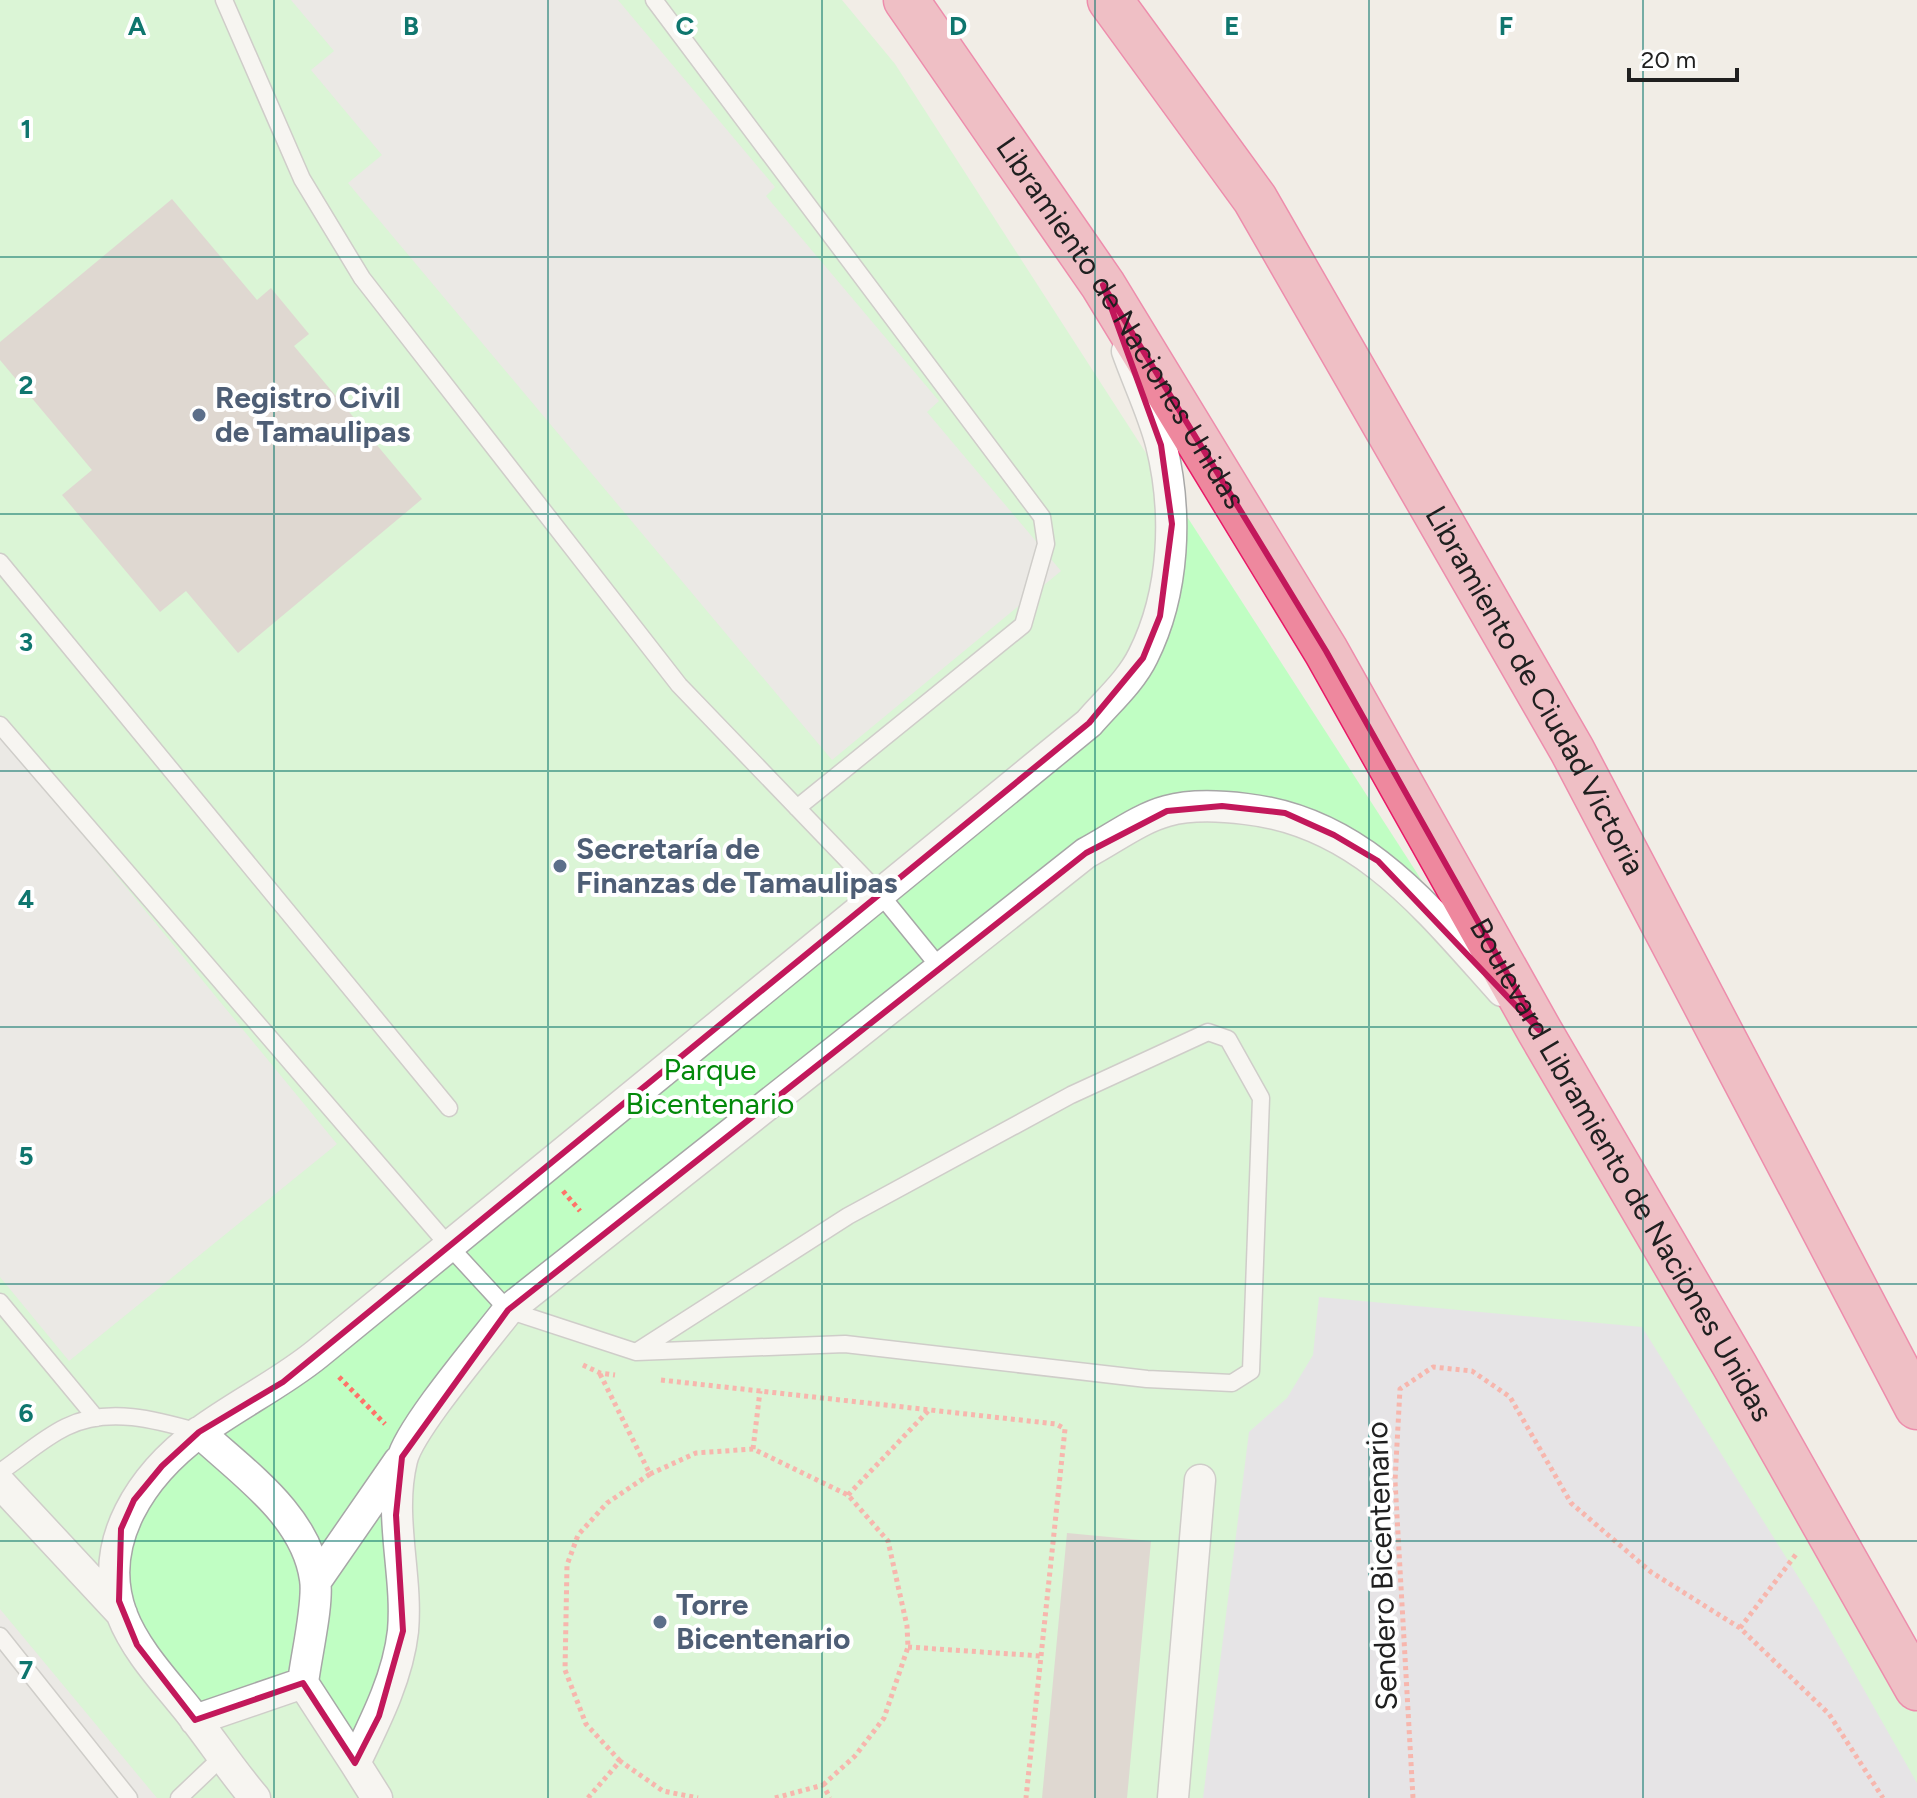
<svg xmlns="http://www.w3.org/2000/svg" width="1917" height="1798" font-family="Figtree,sans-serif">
<rect width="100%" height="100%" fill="#f1ede6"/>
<!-- park -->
<path fill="#c0fec3" d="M0 0H842L895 64 1735 1366 1917 1673V1798H0Z"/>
<!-- parking -->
<path fill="#e4e4e4" d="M291 0H618L775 187 766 196 939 401 927 412 1061 571 832 760 348 183 382 155 311 70 334 51Z
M0 734 337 1144 69 1361 0 1277Z
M0 1609 157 1798H0Z"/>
<!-- plaza -->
<path fill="#dadae7" d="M1319 1297 1642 1327 1817 1607 1917 1783V1798H1203L1249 1432 1287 1398 1313 1355Z"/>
<!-- building -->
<path fill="#cabfb8" d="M172 199 257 300 271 288 309 334 294 346 422 499 238 653 186 591 160 612 62 495 92 470 0 360V342Z
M1067 1533 1151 1541 1127 1798H1042Z"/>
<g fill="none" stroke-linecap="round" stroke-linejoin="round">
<defs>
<path id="lane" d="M224 0 302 179 362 278 679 685 880 894 941 969
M654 0 1042 517 1046 544 1023 625 797 808
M0 562 449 1108
M0 725 449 1246 508 1310 636 1352 845 1344 1147 1379 1232 1383 1251 1371 1261 1098 1228 1039 1208 1032 1071 1095 848 1216 636 1352
M0 1302 96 1418
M0 1472C21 1458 43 1438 66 1427 108 1406 157 1420 199 1432
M0 1636 129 1798
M179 1798 221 1758"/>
<path id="street" d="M199 1432C243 1473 306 1515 315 1579 319 1603 306 1656 303 1683L355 1763
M0 1483 122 1614
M316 1581 399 1461
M195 1720 303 1683
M255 1798C231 1770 211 1739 188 1710 165 1681 136 1651 122 1615 95 1542 143 1474 200 1432 238 1404 280 1384 317 1354L1089 723C1107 702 1131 681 1143 656 1175 592 1178 512 1161 444 1153 413 1138 382 1127 351
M377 1798 355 1763C375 1722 398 1677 403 1631 408 1574 388 1517 402 1460 409 1429 485 1340 508 1310L1086 853C1111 840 1140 818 1167 811 1192 804 1222 806 1246 809 1362 822 1429 910 1502 991
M1173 1798 1200 1480"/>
<g id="highway">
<path id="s1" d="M906 0 1103 285 1326 651 1539 1030 1735 1366 1917 1688"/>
<path id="s2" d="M1110 0 1255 199 1572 750 1917 1407"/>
</g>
</defs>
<!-- lane casing -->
<use href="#lane" stroke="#a7a7a7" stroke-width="19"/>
<!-- street casing -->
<use href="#street" stroke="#a7a7a7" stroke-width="33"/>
<!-- highway casing -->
<use href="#highway" stroke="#e91967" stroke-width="47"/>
<!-- path -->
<path stroke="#ff7369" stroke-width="5" stroke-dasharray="4 4" stroke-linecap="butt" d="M563 1191 580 1211
M583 1365 600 1373 615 1375
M600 1374 650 1474 607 1503 578 1535 567 1565 565 1670 586 1724 620 1761
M339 1377 385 1424
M661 1380 1056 1424 1065 1429 1026 1798
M753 1449 760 1391
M650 1474 696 1453 753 1449 848 1495 888 1541 907 1626 908 1647 884 1718 855 1756 823 1785
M848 1495 930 1409
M1740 1628 1797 1553
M908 1647 1041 1656
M588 1798 620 1761 663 1791 698 1798
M775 1798 823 1785 830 1798
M1413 1798 1395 1481 1400 1389 1433 1367 1472 1371 1510 1397 1571 1503 1651 1572 1740 1628 1829 1714 1883 1798"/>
<!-- lane -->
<use href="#lane" stroke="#fff" stroke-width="16"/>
<!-- street -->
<use href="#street" stroke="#fff" stroke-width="30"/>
<!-- highway -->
<use href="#highway" stroke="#ee889e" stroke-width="44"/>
</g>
<!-- marked area -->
<path d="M0 0H1917V1798H0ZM1103 285 1326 651 1539 1030 1378 861 1334 835 1285 813 1222 806 1167 811 1086 853 508 1310 402 1457 396 1515 403 1631 379 1716 355 1763 303 1683 195 1720 137 1645 119 1601 121 1529 134 1500 162 1466 199 1432 283 1382 1089 723 1143 658 1160 616 1172 524 1161 445Z" fill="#f1ede6" fill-opacity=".55" fill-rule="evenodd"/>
<path fill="none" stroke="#c2185b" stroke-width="6" stroke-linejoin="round" d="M1103 285 1326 651 1539 1030 1378 861 1334 835 1285 813 1222 806 1167 811 1086 853 508 1310 402 1457 396 1515 403 1631 379 1716 355 1763 303 1683 195 1720 137 1645 119 1601 121 1529 134 1500 162 1466 199 1432 283 1382 1089 723 1143 658 1160 616 1172 524 1161 445Z"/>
<!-- grid -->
<path fill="none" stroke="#0f766e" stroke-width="2" stroke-opacity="0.55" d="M274 0V1798M548 0V1798M822 0V1798M1095 0V1798M1369 0V1798M1643 0V1798M0 257H1917M0 514H1917M0 771H1917M0 1027H1917M0 1284H1917M0 1541H1917"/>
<!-- markers -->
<g fill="#5c6f8a" stroke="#fff" stroke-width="3">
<circle cx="199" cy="415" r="8"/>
<circle cx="560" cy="866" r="8"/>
<circle cx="660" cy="1622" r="8"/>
</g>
<g text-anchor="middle" stroke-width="8" stroke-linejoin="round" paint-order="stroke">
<!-- street labels -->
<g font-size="30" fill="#202020" stroke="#fff">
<text dy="10" stroke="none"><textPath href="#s1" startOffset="388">Libramiento de Naciones Unidas</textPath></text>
<text dy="10" stroke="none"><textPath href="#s2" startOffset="812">Libramiento de Ciudad Victoria</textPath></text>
<text dy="10" stroke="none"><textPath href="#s1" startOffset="1372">Boulevard Libramiento de Naciones Unidas</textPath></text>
<text transform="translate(1382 1566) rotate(-92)" y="10">Sendero Bicentenario</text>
</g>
<!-- service labels -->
<g font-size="30" font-weight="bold" fill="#4e5e75" stroke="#fff" text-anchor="start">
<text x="215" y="408">Registro Civil<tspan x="215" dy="34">de Tamaulipas</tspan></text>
<text x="576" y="859">Secretaría de<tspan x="576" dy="34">Finanzas de Tamaulipas</tspan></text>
<text x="676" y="1615">Torre<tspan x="676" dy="34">Bicentenario</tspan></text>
</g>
<!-- park labels -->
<g font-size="30" fill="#03890a" stroke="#fff">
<text x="710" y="1080">Parque<tspan x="710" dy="34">Bicentenario</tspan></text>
</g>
</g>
<g font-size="26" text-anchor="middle" font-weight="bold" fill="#0f766e" stroke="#fff" stroke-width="8" stroke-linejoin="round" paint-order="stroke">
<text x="137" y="35">A</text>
<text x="411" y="35">B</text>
<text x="685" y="35">C</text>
<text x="958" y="35">D</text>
<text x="1232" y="35">E</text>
<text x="1506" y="35">F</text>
<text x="26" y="138">1</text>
<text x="26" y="394">2</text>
<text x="26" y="651">3</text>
<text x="26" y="908">4</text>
<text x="26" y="1165">5</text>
<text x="26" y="1422">6</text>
<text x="26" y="1679">7</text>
</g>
<!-- scale -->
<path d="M1629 68v12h108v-12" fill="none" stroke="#202020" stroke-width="4"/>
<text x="1641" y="68" font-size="24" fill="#202020" stroke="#ffffff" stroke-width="6" paint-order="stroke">20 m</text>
</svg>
